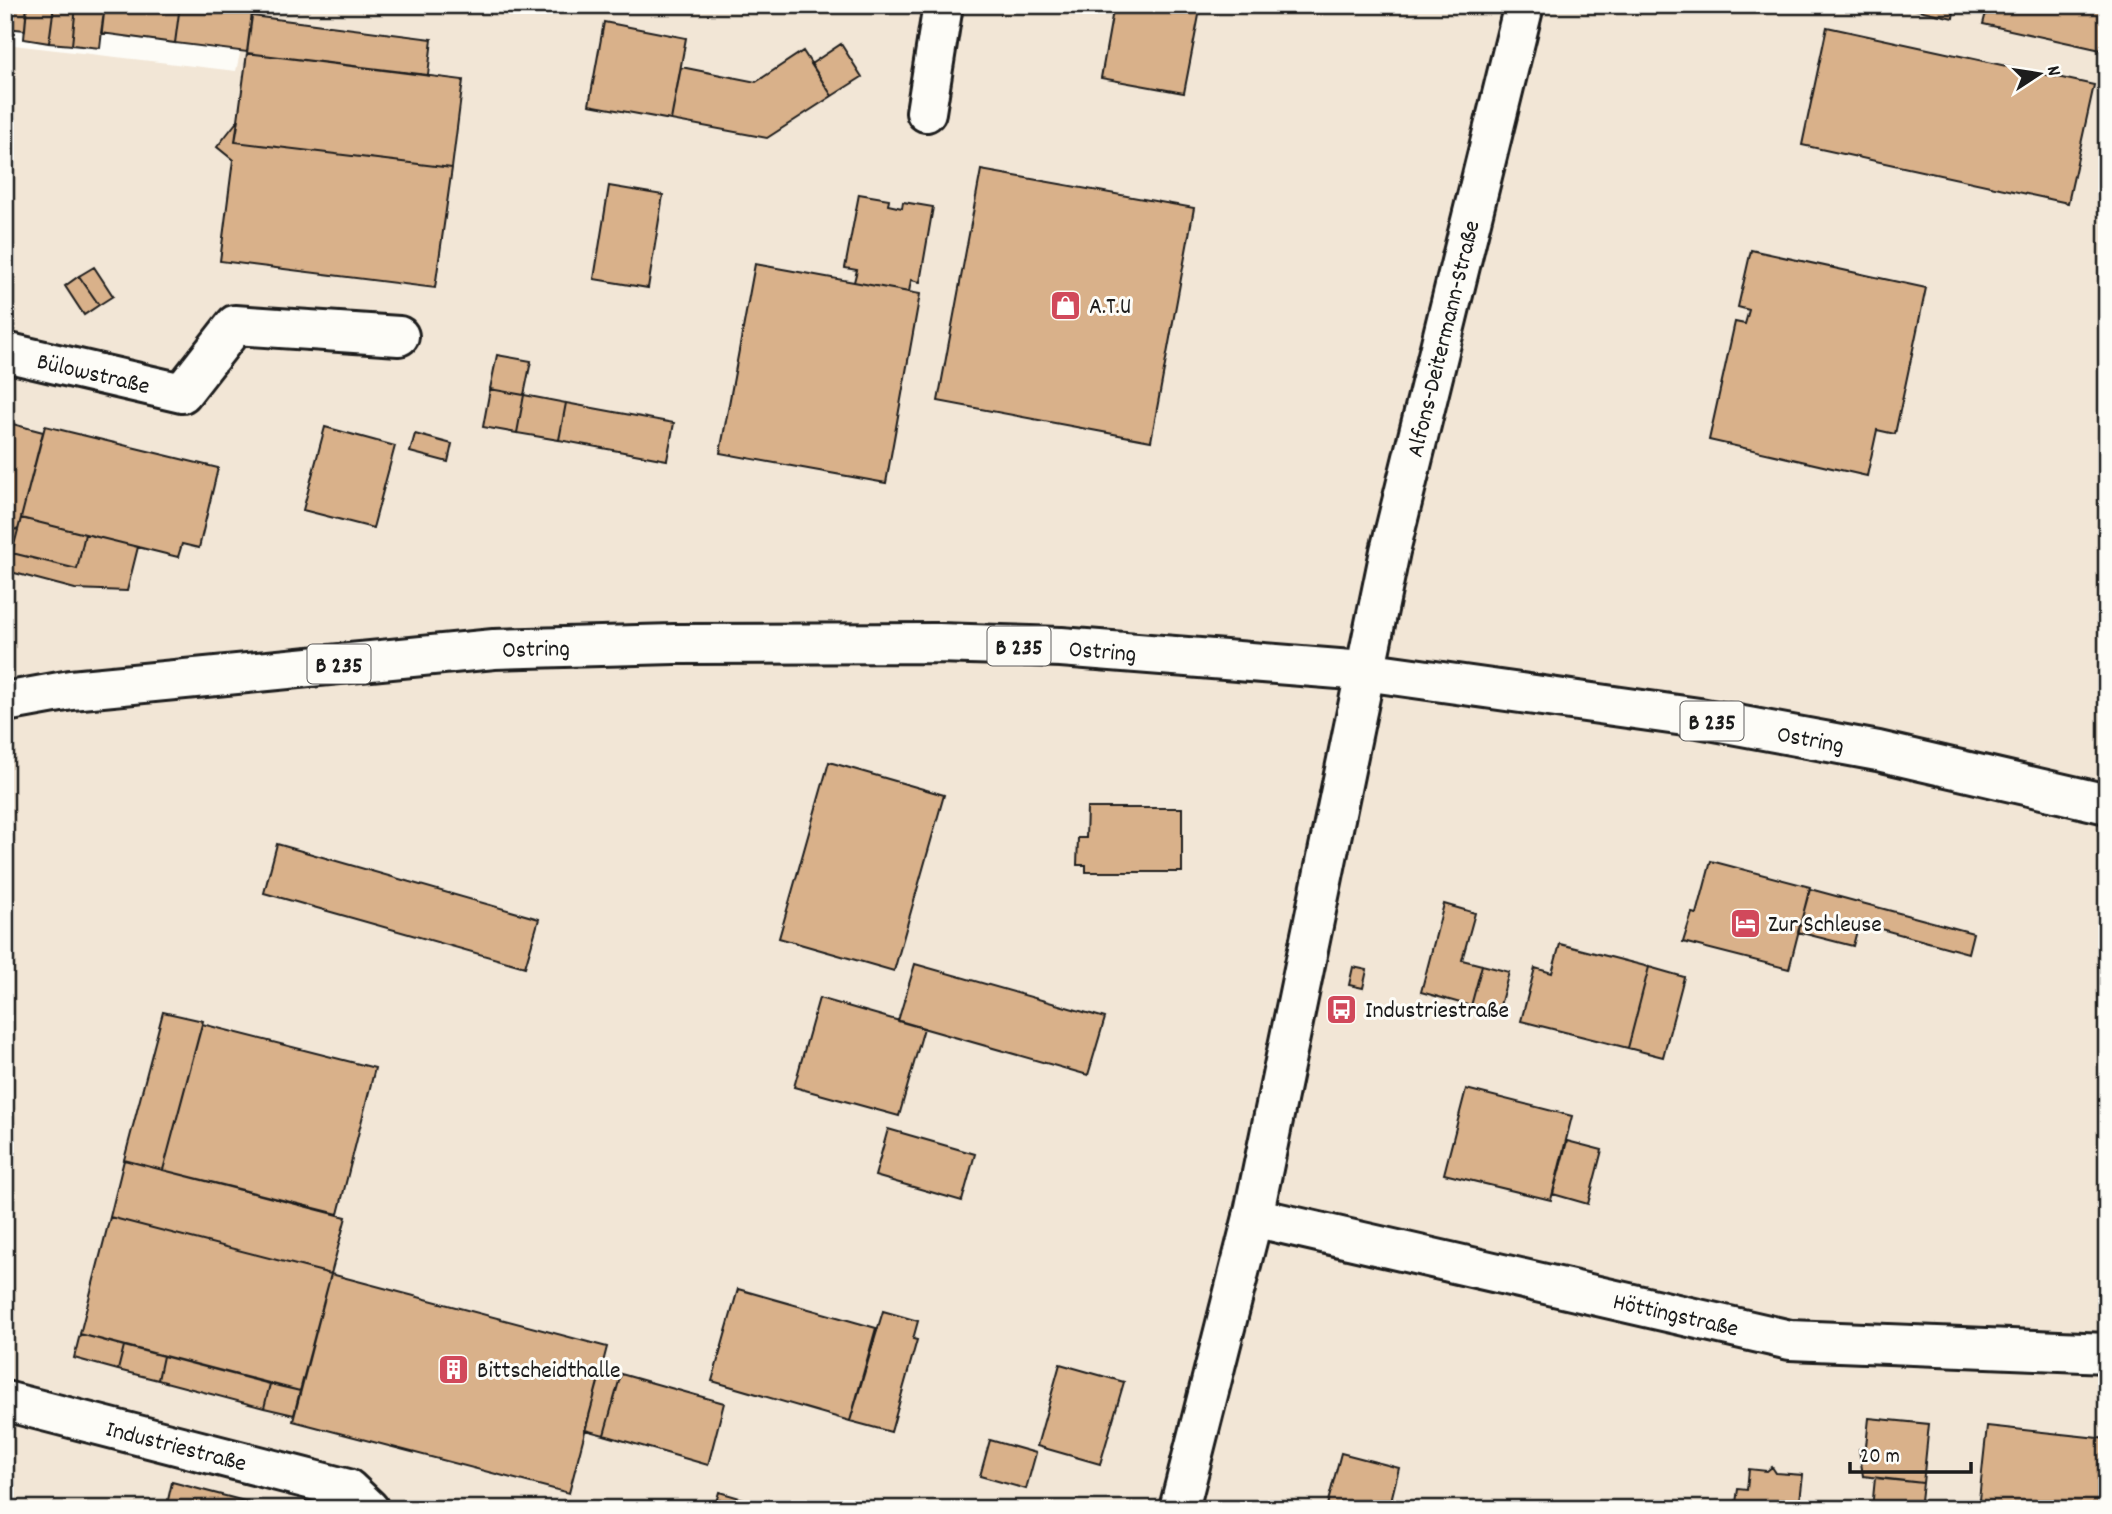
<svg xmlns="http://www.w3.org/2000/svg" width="2112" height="1514" font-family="Dekko,sans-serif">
<rect width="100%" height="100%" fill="#fdfcf7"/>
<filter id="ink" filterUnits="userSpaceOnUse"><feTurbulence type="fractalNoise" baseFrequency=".0143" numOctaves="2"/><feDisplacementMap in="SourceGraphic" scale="14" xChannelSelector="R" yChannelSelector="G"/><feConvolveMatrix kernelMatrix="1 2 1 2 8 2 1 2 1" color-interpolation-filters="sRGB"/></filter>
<g filter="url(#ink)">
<!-- built -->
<path fill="#f2e6d6" d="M251 5H2107V1509H5V44L236 71Z"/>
<!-- building -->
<path fill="#d9b18a" stroke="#1c1c1c" stroke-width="2" d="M5 5H27L25 30 5 28Z
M27 5H54L49 43 24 39Z
M54 5H76L72 45 49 43Z
M76 5H105L100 48 72 45Z
M105 5H180L175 43 101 33Z
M180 5H253L247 52 175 43Z
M1114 5H1175L1200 10 1184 93 1101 78Z
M1897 5H1955L1953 18Z
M1988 5H2107L2101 50 1983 24Z
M252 16 432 39 428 75 247 53Z
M604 22 686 38 671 120 589 105Z
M1827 27 2094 85 2068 203 1802 145Z
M841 44 862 77 832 96 811 64Z
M803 51 832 96 767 138 671 120 681 67 756 82Z
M247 53 463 80 452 168 235 142Z
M239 119 235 142 452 168 435 288 220 261 233 160 217 147Z
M981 170 1194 208 1151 441 938 401Z
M609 186 663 195 648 288 594 279Z
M859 194 889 199 888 205 902 208 903 202 933 207 920 282 911 280 909 292 854 282 857 270 845 268Z
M1751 250 1926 288 1895 434 1877 430 1867 476 1709 440 1735 322 1745 324 1749 310 1738 307Z
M755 264 920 294 886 483 720 453Z
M94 267 113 296 99 305 79 276Z
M79 276 99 305 84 315 65 286Z
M497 355 531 361 524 395 490 389Z
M490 389 524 395 517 433 483 427Z
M524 395 566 403 559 440 517 433Z
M566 403 674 423 667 460 559 440Z
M5 422 43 432 18 530 5 527Z
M45 426 218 468 199 548 182 544 178 557 21 518Z
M325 427 395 446 373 528 303 510Z
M415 434 452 444 448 462 410 452Z
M21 518 85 534 77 569 12 553Z
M5 527 18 530 5 580Z
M85 534 138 547 127 591 75 589 7 571 12 553 77 569Z
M829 762 944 795 894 971 779 938Z
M1087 808H1182V872H1086V865H1077L1078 838H1086Z
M277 844 539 919 525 967 264 893Z
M1711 861 1810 887 1789 969 1683 942 1692 913 1697 914Z
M1810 889 1973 933 1968 953 1859 923 1853 946 1798 932Z
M1444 904 1475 913 1462 960 1482 965 1471 1006 1421 992Z
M1560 944 1649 967 1628 1048 1521 1021 1535 968 1552 973Z
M915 964 1105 1018 1088 1075 898 1021Z
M1482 965 1509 972 1498 1013 1471 1006Z
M1353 967 1367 970 1363 988 1349 985Z
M1649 967 1684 977 1663 1057 1628 1048Z
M819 998 924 1028 899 1116 794 1087Z
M163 1012 203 1021 163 1170 124 1160Z
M202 1024 375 1068 338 1214 163 1170Z
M1466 1089 1572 1116 1551 1200 1444 1174Z
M888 1129 975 1154 962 1201 875 1176Z
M1567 1141 1602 1150 1588 1204 1553 1194Z
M124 1160 346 1217 331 1274 110 1217Z
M110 1217 331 1274 300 1391 80 1334Z
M331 1274 607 1347 569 1493 293 1421Z
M738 1289 876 1328 850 1421 712 1381Z
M883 1311 918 1321 913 1339 917 1340 891 1432 850 1421Z
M80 1334 124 1346 118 1370 74 1358Z
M124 1346 163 1356 158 1380 118 1370Z
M163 1356 270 1384 264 1408 158 1380Z
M1060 1364 1124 1382 1100 1464 1037 1446Z
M602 1368 621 1374 604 1435 585 1430Z
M621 1374 724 1403 708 1465 604 1435Z
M270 1384 300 1391 294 1415 264 1408Z
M1869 1418 1929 1424 1923 1483 1863 1476 1859 1449 1866 1446Z
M1987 1426 2107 1439V1509H1978Z
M990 1440 1036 1453 1026 1489 980 1476Z
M1341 1453 1399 1468 1389 1509H1326Z
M1772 1467 1776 1473 1803 1475 1799 1509H1735L1738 1489 1747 1490 1749 1469 1767 1471Z
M1875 1478 1923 1483 1920 1509H1872Z
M172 1482 275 1509H166Z
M719 1492 778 1509H714Z
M1391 1499 1431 1509H1389Z"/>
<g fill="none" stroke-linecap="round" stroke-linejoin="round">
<defs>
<g id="minor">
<path d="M926 112 943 5"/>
<path id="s1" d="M5 352 182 393 235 325 399 336"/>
<path id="s2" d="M1253 1217 1790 1340 2107 1353"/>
<path id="s3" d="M5 1401 348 1489 369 1509"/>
<path id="s4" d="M1179 1509 1253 1217 1390 551 1524 5"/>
</g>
<g id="major">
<path id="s5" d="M5 702 71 690 494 649 674 644 938 643 1061 647 1364 671 1699 718 1878 751 2107 804"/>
</g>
</defs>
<!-- minor casing -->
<use href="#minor" stroke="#1c1c1c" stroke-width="44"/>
<!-- major casing -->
<use href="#major" stroke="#1c1c1c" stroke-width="44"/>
<!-- minor -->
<use href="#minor" stroke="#fdfcf7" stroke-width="38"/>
<!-- major -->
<use href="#major" stroke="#fdfcf7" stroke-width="38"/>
</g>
</g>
<!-- icons -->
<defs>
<symbol id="shop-square" viewBox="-11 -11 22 22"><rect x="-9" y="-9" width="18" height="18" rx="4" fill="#d1495b" stroke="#fdfcf7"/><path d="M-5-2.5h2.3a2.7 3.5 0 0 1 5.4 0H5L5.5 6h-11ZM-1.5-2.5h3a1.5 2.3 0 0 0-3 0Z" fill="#fff"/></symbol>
<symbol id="hotel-square" viewBox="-11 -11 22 22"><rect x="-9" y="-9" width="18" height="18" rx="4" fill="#d1495b" stroke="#fdfcf7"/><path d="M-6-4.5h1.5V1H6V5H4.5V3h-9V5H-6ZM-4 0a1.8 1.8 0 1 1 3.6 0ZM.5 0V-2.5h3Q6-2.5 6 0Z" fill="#fff"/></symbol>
<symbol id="bus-square" viewBox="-11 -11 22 22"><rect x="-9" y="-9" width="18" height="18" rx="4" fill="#d1495b" stroke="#fdfcf7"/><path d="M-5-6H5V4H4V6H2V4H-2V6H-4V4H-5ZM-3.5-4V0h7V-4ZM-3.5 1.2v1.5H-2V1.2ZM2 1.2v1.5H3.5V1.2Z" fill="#fff"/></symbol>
<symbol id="building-square" viewBox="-11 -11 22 22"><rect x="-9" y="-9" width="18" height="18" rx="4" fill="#d1495b" stroke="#fdfcf7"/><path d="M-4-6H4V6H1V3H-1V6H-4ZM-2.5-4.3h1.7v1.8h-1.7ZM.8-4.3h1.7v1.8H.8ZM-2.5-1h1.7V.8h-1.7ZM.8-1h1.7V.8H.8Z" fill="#fff"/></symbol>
</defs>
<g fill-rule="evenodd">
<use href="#shop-square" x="1048" y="288" width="35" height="35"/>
<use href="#hotel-square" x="1728" y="906" width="35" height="35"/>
<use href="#bus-square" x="1324" y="992" width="35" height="35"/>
<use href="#building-square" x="436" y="1352" width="35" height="35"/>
</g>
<g text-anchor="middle" stroke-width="6" stroke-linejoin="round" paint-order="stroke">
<!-- shield labels -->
<g fill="#fdfcf7" stroke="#605f5e" stroke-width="2">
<rect x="987.5" y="626.5" width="63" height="39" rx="5"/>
<rect x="307.5" y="644.5" width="63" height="39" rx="5"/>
<rect x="1680.5" y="701.5" width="63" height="39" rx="5"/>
</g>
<g font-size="23" font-weight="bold" fill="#1c1c1c">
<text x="1019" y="654">B 235</text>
<text x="339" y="672">B 235</text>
<text x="1712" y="729">B 235</text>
</g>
<!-- poi labels -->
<g font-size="24" fill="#1c1c1c" stroke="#fdfcf7" text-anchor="start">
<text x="1089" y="313">A.T.U</text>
<text x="1768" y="931">Zur Schleuse</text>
<text x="1365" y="1017">Industriestraße</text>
<text x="477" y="1377">Bittscheidthalle</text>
</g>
<!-- street labels -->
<g font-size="24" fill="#1c1c1c" stroke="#fdfcf7">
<text dy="8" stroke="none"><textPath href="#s4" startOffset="1200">Alfons-Deitermann-Straße</textPath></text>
<text dy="8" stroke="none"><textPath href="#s1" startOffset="91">Bülowstraße</textPath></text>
<text dy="8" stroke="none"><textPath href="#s5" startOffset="534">Ostring</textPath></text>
<text dy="8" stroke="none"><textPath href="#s5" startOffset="1101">Ostring</textPath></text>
<text dy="8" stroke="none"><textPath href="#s5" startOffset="1815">Ostring</textPath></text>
<text dy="8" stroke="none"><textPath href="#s2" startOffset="434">Höttingstraße</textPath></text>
<text dy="8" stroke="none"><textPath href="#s3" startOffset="177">Industriestraße</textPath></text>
</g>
</g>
<!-- margin -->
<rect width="2112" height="1514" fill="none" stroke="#fdfcf7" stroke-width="28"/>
<rect x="14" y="14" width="2084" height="1486" fill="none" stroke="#1c1c1c" stroke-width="2.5" filter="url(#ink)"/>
<!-- north arrow -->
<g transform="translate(2039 74) rotate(78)" stroke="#fdfcf7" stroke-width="5" paint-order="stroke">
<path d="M0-5L12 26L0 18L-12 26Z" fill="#1c1c1c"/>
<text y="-10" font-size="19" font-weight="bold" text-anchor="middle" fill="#1c1c1c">N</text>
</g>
<!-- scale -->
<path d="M1850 1462v10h121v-10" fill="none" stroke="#1c1c1c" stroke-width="3.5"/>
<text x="1860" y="1462" font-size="21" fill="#1c1c1c" stroke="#fdfcf7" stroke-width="5" paint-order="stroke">20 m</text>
</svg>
